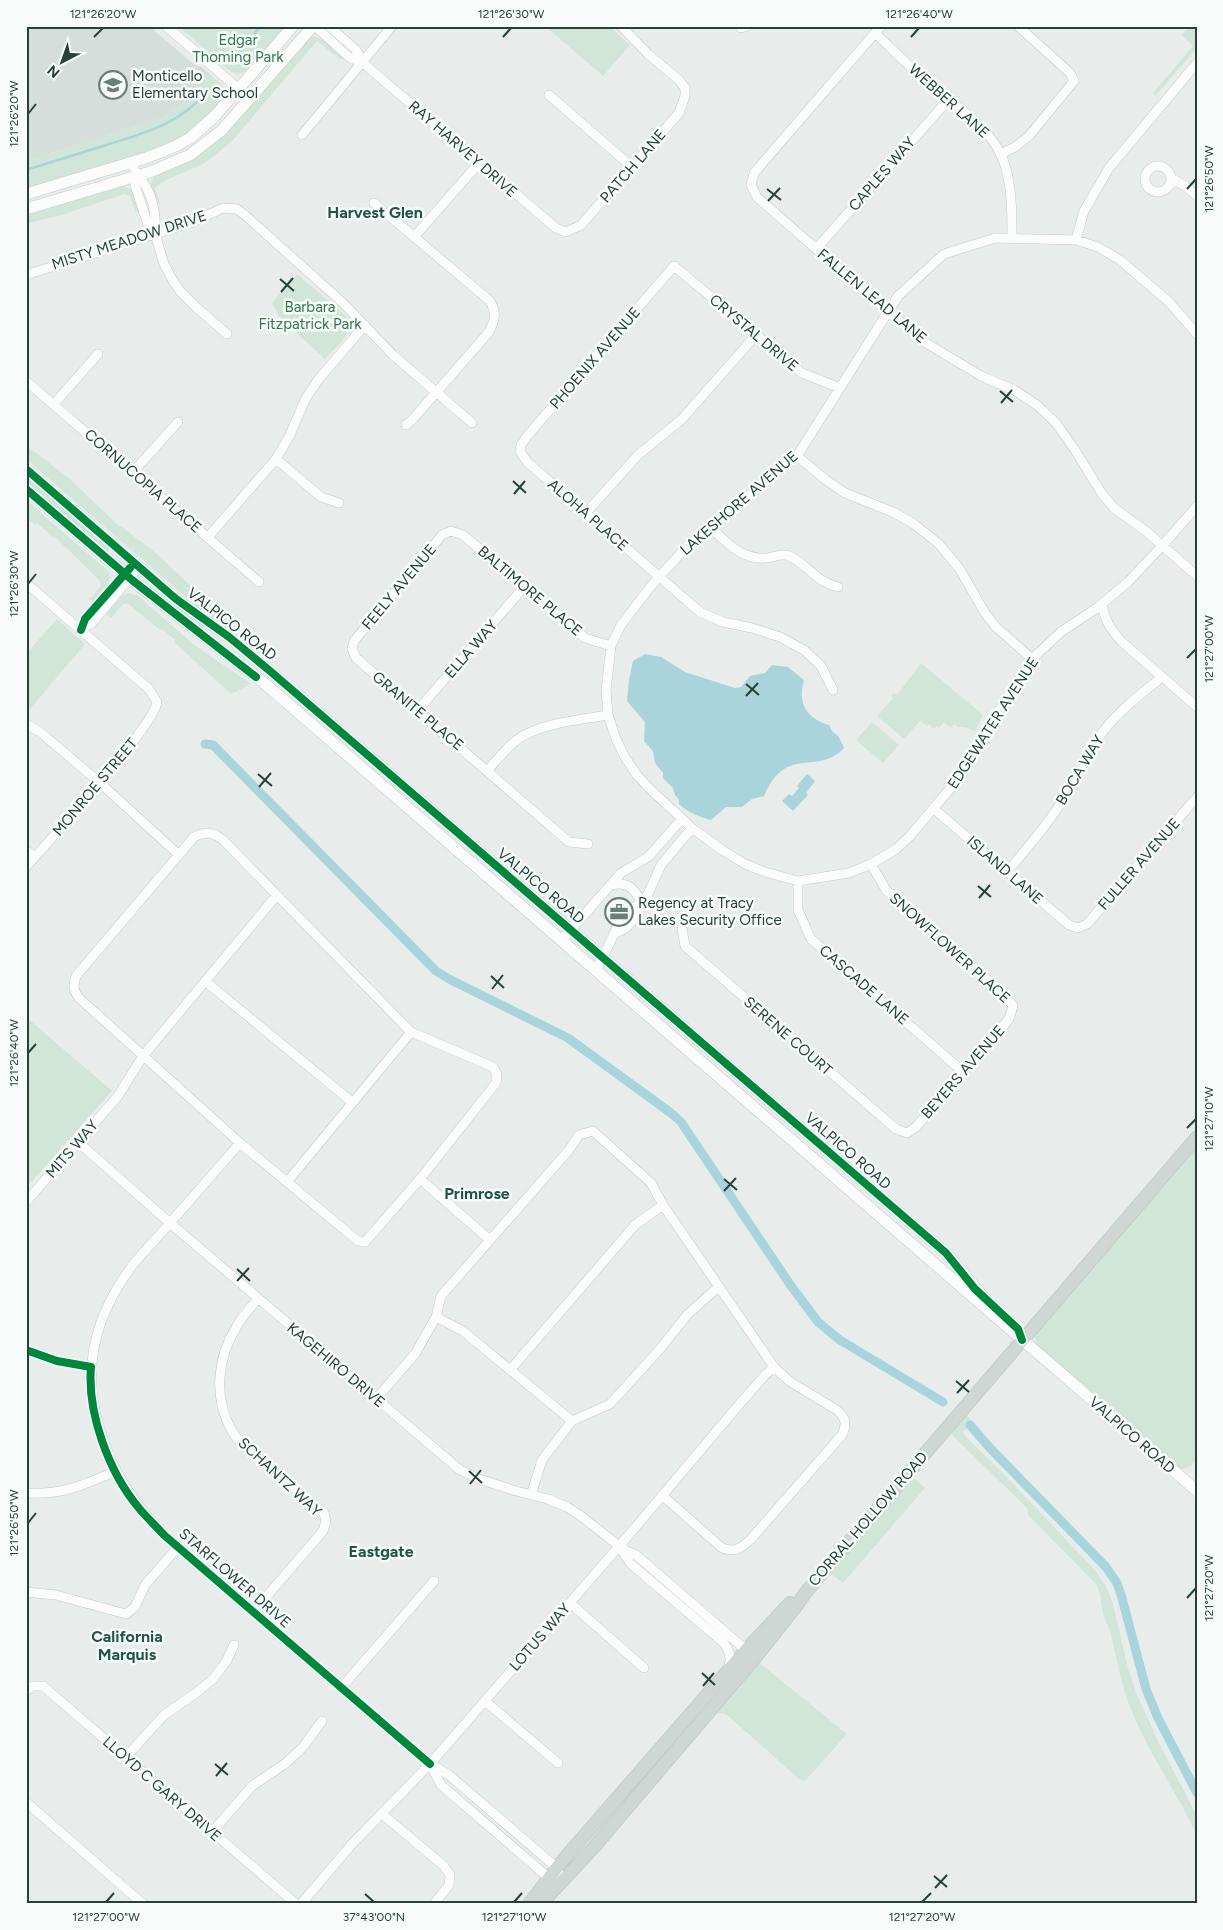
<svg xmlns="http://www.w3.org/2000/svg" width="1223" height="1930" font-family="Figtree,sans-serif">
<rect width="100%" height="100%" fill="#e8edeb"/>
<!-- built -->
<path fill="#d6dedb" d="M26 26H149L191 62 201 67 210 74 181 105 159 119 26 161Z"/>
<!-- green -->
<path fill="#d1e6d8" d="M178 26H286L247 71 239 75 231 72Z
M545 26H609L630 45 603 76Z
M1190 26 1197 30V48L1156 95 1153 93 1193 46 1182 35Z
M315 36 323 40 343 57 341 60 317 41 233 140C222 149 212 160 199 166 190 170 159 182 155 188L160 203 156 204 150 186 154 176 192 160 216 142 308 38Z
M210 74 223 86 225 92 224 97 213 111 189 132 163 147 26 189V161L159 119 181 105Z
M123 186 132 190 139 211 135 212 130 196 124 194 61 215 26 224V215Z
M297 274 347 317C357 332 335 348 325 359L280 318 272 303Z
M26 445 72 481 120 527 121 526 157 554 229 622 223 629 26 459Z
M26 475 103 543 109 549 107 552 26 483Z
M26 500 109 572C113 584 100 593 93 602L89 599 101 586 100 581 54 536 53 537 37 523 35 525 26 517Z
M129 593 137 595 193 644 251 684 231 694 174 642 175 640 162 629 160 630 127 603 123 604 111 618 106 614 122 596Z
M57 619 85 644 30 709H26V654Z
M921 663 983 715 975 731 965 727H958L954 724 951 728 944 722 939 728 937 726 934 729 929 724 927 726 920 721 904 739 877 716 893 698 891 696 894 693 897 695Z
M872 722 899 745 883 763 856 740Z
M26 1017 112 1091 26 1188Z
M1197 1144V1459L1191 1466 1179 1470 1036 1345 1035 1333Z
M965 1413 973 1422 963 1432 967 1438 999 1469 1095 1570 1105 1585 1112 1600 1127 1664 1136 1692 1158 1741 1197 1816V1835C1175 1790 1146 1749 1128 1702 1120 1679 1116 1655 1110 1631 1108 1626 1105 1622 1104 1617 1100 1604 1103 1598 1096 1584L1028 1515 1027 1508 949 1432Z
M912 1476 925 1488 843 1583 829 1572Z
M756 1660 847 1734 805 1781 799 1779 726 1714 718 1713 715 1710Z"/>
<!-- water -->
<path fill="#a9d4db" d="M645 654 661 657 685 672 735 688 741 687 750 676 765 673 772 665 788 667 804 680C803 686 801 691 802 697 803 712 815 721 829 725L832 731 839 737 844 748C817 777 787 743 764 796L752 799 742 807H726L711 820C699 817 689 813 679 804V800L675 795 673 788 663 778V773L655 763 653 751 644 741 645 722 627 701 629 680 633 661Z
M807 774 815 781 806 793 808 795 793 811 782 801 789 794 792 796 799 788 797 786Z"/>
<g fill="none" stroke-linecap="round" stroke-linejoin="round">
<!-- stream -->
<path stroke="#a9d4db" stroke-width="2.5" d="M233 60 261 26
M26 170C52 162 78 154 103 146 142 134 181 124 207 91"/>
<!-- canal -->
<path stroke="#a9d4db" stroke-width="9" d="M205 744 213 745 436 971 449 979 568 1038 671 1113 681 1122 789 1283 818 1322 840 1340 943 1402
M970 1425 989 1447 1106 1567 1117 1583 1122 1598 1146 1689 1158 1718 1197 1793"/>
<defs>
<path id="minor" d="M166 26 249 98
M315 26 349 57 363 63 556 228 566 232 581 225 679 113 685 96V88L679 80 648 54 621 26
M329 26 356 50 363 63
M881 26 754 173 751 185 757 197 888 312 926 343 981 376 1014 390 1037 405 1056 423 1075 450 1102 494 1114 508 1147 532 1197 576
M741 28 747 26
M875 33C893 50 910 67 928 83 956 106 991 126 1004 162 1012 186 1012 213 1012 238
M549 95 632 167
M302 135 392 26
M1000 154 1015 147 1029 136 1074 81 1070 73 1018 26
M132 162 137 176 135 185 147 222 155 234 164 264 172 279 180 291 197 308 227 334
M1145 179a13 13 0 1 1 26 0a13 13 0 1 1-26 0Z
M137 176C152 188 157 215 155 234
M1171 178 1185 186 1197 196
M374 203 490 301C497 313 495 320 489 332L412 420 406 425
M414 237 479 163
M1076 240 1084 211 1109 168 1197 63
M816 249 949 99
M26 275 193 222 223 208 237 209 246 216 343 303 393 355 472 423
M1197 334 1168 301 1120 260 1098 247 1076 240 995 238 944 254 898 296 797 456 688 545 651 586 621 625 611 646 606 690 608 715 616 739 625 757 636 774 650 789 692 828 722 850 745 864 765 872 798 881 849 873 871 864 895 850 910 836 960 777 980 747 1005 700 1032 659 1062 631 1097 608 1128 582 1162 546 1197 506
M26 381 259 582
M54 404 98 354
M797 456 826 480 845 493 895 513 914 524 939 544 959 568 985 613 996 627 1032 659
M276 459 321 497 339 503
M133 472 178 422
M586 513 637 456 682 419 756 335
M710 527C726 542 742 560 766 558 774 557 782 553 789 556 808 564 814 581 838 587
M208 537 276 459 289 437 306 398 318 380 365 325
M26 583 149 689 157 702C155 725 48 842 26 867
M1102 604C1105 621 1111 630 1122 642L1197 707
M81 630 85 619 135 563
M81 630 91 624 133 574
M833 690 821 666 804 650 780 637 752 628 723 622 700 612 527 462 520 451 521 445 528 435 674 266 802 373 840 388
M417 711 524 587
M26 724 40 732 99 782 179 855
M488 770C498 759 508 745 521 737 547 722 580 720 608 715
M934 809 1069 925 1078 928 1087 924 1197 797
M588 844 569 842 356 658 352 649 354 641 442 535 451 531 463 535 585 638 611 646
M26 850 35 857
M1007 872C1028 847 1049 823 1066 795 1079 773 1089 749 1105 729 1121 709 1142 693 1162 677
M798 881V910L811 939 962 1071
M611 885C628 881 633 888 642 902 631 907 617 922 614 934
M682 929 685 946 896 1129 907 1133 916 1127 1009 1019 1013 1006 1004 994 886 890 871 864
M561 941 621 873 648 857 682 819
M596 971 614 934 626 928 638 915 642 902 648 894 661 865 692 828
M205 981 352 1102
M411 1032 223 840C213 832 205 831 194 837L76 976C73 985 73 990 79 998L240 1143 358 1241 365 1242 420 1179 490 1240
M78 1142 170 1223 460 1470 479 1479 516 1491 548 1499 567 1507 581 1516 619 1546 631 1564 724 1643C730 1652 732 1659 728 1669
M240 1143C217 1169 194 1196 170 1223 158 1237 144 1251 132 1266 96 1314 81 1367 99 1426 113 1474 131 1499 164 1535L430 1764 441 1785 549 1878 553 1879
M287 1182 411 1032 493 1067 497 1074 496 1083 420 1179
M26 1202 118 1096 143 1056 277 895
M436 1317 463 1331 572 1421 542 1460 531 1495
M26 1350 57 1361 91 1367
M511 1369 635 1225 663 1205
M376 1399 415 1354 436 1317 441 1296 569 1150 579 1135 593 1131 651 1183 663 1205 774 1367 789 1381 837 1410C846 1418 847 1424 842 1435L751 1539C741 1548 735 1553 722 1548L662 1495
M572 1421 610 1404 660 1349 687 1315 718 1287
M26 1493C63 1495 83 1485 116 1471
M621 1548 636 1555 746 1650 747 1655
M26 1592 56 1595 126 1614 135 1607 145 1585 178 1547
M570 1603 644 1668
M253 1612 317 1538 323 1531 326 1521 324 1513C305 1497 287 1482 268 1466 256 1456 240 1445 232 1431 213 1398 217 1358 237 1326 242 1316 251 1307 258 1299
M341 1688 434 1581
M26 1691 32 1686H43L296 1904
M485 1701 558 1763
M126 1757 164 1715 196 1693 213 1679 226 1662 234 1645
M430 1764 449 1775 557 1868 559 1873
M26 1802 143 1904
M382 1814 444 1866 450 1875 449 1885 434 1904
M213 1831 252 1786 286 1763 303 1747 322 1721
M301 1904 352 1844 430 1764 634 1529 737 1407 765 1375 774 1367"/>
<path id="secondary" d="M26 194 146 158 176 146 190 138 215 116 293 26
M26 209 150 172 190 155 222 130 313 26
M26 469 176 599 229 637 270 671 946 1253 986 1300
M26 489 132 580 264 683 1197 1491"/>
<path id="primary" d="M529 1904 563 1860 746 1650 790 1603
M541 1904 594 1847 759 1653 794 1609 806 1592 1197 1137"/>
</defs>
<!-- minor casing -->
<use href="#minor" stroke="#c5cac8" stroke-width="10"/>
<!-- secondary casing -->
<use href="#secondary" stroke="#c3cbc8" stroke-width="12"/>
<!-- primary casing -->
<use href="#primary" stroke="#c3ccc9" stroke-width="14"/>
<!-- minor -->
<use href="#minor" stroke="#fcfcfc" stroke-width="9"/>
<!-- secondary -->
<use href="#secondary" stroke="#fcfcfc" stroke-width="11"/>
<!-- primary -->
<use href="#primary" stroke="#cfd7d5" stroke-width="12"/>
<defs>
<path id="cycleway" d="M26 469 176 599 229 637 270 671 946 1253 975 1289 1018 1329 1022 1340
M26 489 132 580 256 677
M81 630 85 619 130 568
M26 1350 57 1361 91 1367C87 1413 109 1472 138 1507 146 1517 156 1526 164 1535L430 1764"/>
</defs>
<!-- cycleway casing -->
<use href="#cycleway" stroke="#f7fbf9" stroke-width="11"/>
<!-- cycleway -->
<use href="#cycleway" stroke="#00873e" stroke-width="8"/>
</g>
<!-- ticks -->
<path fill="none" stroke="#24423a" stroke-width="2" d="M94 37 103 28M503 37 511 28M911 37 919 28M28 114 36 104M767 189 781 200M1187 189 1196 179M768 201 780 188M280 279 294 291M281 292 293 278M1000 391 1013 402M1001 403 1012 390M513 481 526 493M514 494 525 481M28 584 36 574M1187 658 1196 649M746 684 759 695M746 696 758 683M258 774 272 786M259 787 271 773M978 886 991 897M979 898 990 885M491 976 504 988M492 989 503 975M28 1053 36 1044M1187 1128 1196 1119M724 1179 737 1190M724 1191 736 1178M237 1269 250 1281M237 1281 249 1268M956 1381 969 1392M957 1393 969 1380M469 1471 482 1483M470 1484 481 1470M28 1523 36 1513M1187 1598 1196 1588M702 1673 715 1685M703 1686 714 1673M215 1764 228 1775M216 1776 227 1763M934 1876 947 1887M935 1888 947 1875M365 1894 374 1902M106 1902 114 1893M514 1902 522 1893M922 1902 931 1893"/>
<!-- icons -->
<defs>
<symbol id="school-ring" viewBox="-11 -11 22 22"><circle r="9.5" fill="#f7fbf9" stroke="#697e78" stroke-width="1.5"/><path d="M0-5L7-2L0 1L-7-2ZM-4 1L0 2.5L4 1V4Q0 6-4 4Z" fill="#697e78"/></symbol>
<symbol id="office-ring" viewBox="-11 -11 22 22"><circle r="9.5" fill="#f7fbf9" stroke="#697e78" stroke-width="1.5"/><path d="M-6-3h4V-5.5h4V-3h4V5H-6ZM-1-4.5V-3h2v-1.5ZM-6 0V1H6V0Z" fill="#697e78"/></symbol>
</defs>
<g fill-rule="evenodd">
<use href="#school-ring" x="97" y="69" width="32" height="32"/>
<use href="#office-ring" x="603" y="896" width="32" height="32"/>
</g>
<g text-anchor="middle" stroke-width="5" stroke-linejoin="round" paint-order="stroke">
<!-- park labels -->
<g font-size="15" fill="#2d7a4b" stroke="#f7fbf9">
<text x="238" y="45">Edgar<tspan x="238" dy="17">Thoming Park</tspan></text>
<text x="310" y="312">Barbara<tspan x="310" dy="17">Fitzpatrick Park</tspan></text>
</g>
<!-- poi labels -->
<g font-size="15" fill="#24423a" stroke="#f7fbf9" text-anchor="start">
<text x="132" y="81">Monticello<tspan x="132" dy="17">Elementary School</tspan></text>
<text x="638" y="908">Regency at Tracy<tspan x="638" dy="17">Lakes Security Office</tspan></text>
</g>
<!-- street labels -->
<g font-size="15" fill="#24423a" stroke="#f7fbf9">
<text transform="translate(949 101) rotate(42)" y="5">WEBBER LANE</text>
<text transform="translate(463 149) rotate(41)" y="5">RAY HARVEY DRIVE</text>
<text transform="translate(633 166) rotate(-49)" y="5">PATCH LANE</text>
<text transform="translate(882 174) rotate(-49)" y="5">CAPLES WAY</text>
<text transform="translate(129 240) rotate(-18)" y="5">MISTY MEADOW DRIVE</text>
<text transform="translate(872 296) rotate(40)" y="5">FALLEN LEAD LANE</text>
<text transform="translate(754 333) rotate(40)" y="5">CRYSTAL DRIVE</text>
<text transform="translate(595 358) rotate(-49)" y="5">PHOENIX AVENUE</text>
<text transform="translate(143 481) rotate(41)" y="5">CORNUCOPIA PLACE</text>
<text transform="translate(739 503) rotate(-41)" y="5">LAKESHORE AVENUE</text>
<text transform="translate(588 515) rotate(41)" y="5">ALOHA PLACE</text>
<text transform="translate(399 587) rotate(-50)" y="5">FEELY AVENUE</text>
<text transform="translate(530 591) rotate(40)" y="5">BALTIMORE PLACE</text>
<text transform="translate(232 624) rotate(38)" y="5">VALPICO ROAD</text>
<text transform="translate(471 649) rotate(-49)" y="5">ELLA WAY</text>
<text transform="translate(418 711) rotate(40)" y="5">GRANITE PLACE</text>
<text transform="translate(993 723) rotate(-57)" y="5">EDGEWATER AVENUE</text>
<text transform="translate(1080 770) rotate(-59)" y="5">BOCA WAY</text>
<text transform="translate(95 787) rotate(-50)" y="5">MONROE STREET</text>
<text transform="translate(1139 864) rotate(-49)" y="5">FULLER AVENUE</text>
<text transform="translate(1005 870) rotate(41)" y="5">ISLAND LANE</text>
<text transform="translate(541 886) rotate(40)" y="5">VALPICO ROAD</text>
<text transform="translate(950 948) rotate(42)" y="5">SNOWFLOWER PLACE</text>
<text transform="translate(864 985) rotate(41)" y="5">CASCADE LANE</text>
<text transform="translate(788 1036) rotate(41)" y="5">SERENE COURT</text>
<text transform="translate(963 1072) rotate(-49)" y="5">BEYERS AVENUE</text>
<text transform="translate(72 1149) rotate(-49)" y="5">MITS WAY</text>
<text transform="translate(848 1151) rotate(41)" y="5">VALPICO ROAD</text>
<text transform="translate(336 1365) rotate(40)" y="5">KAGEHIRO DRIVE</text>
<text transform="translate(1132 1435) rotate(41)" y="5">VALPICO ROAD</text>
<text transform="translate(280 1477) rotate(43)" y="5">SCHANTZ WAY</text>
<text transform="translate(868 1519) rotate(-49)" y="5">CORRAL HOLLOW ROAD</text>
<text transform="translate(235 1578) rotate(41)" y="5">STARFLOWER DRIVE</text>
<text transform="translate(540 1637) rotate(-49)" y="5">LOTUS WAY</text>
<text transform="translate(162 1789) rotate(41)" y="5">LLOYD C GARY DRIVE</text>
</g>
<!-- neighbourhood labels -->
<g font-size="16" font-weight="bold" fill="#1f5548" stroke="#f7fbf9">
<text x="375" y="218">Harvest Glen</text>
<text x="477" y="1199">Primrose</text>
<text x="381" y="1557">Eastgate</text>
<text x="127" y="1642">California<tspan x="127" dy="18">Marquis</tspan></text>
</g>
</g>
<!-- border -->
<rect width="1223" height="1930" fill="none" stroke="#f7fbf9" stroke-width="55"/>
<!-- north arrow -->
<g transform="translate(62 62) rotate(221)" stroke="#f7fbf9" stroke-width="4" paint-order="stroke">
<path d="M0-4L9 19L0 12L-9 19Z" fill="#24423a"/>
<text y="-8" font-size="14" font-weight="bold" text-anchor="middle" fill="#24423a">N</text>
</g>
<rect x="28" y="28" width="1168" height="1874" fill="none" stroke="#24423a" stroke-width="2"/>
<g font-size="12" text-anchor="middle" fill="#24423a">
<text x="103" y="18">121°26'20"W</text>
<text x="511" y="18">121°26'30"W</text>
<text x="919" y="18">121°26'40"W</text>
<text transform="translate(14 114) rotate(-90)" y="4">121°26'20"W</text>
<text transform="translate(1209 179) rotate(-90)" y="4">121°26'50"W</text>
<text transform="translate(14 584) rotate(-90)" y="4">121°26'30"W</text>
<text transform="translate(1209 649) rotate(-90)" y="4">121°27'00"W</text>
<text transform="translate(14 1053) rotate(-90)" y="4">121°26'40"W</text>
<text transform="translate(1209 1119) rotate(-90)" y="4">121°27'10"W</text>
<text transform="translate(14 1523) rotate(-90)" y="4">121°26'50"W</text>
<text transform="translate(1209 1588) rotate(-90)" y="4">121°27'20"W</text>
<text x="106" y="1921">121°27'00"W</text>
<text x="374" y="1921">37°43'00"N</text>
<text x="514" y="1921">121°27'10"W</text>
<text x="922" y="1921">121°27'20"W</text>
</g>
</svg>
